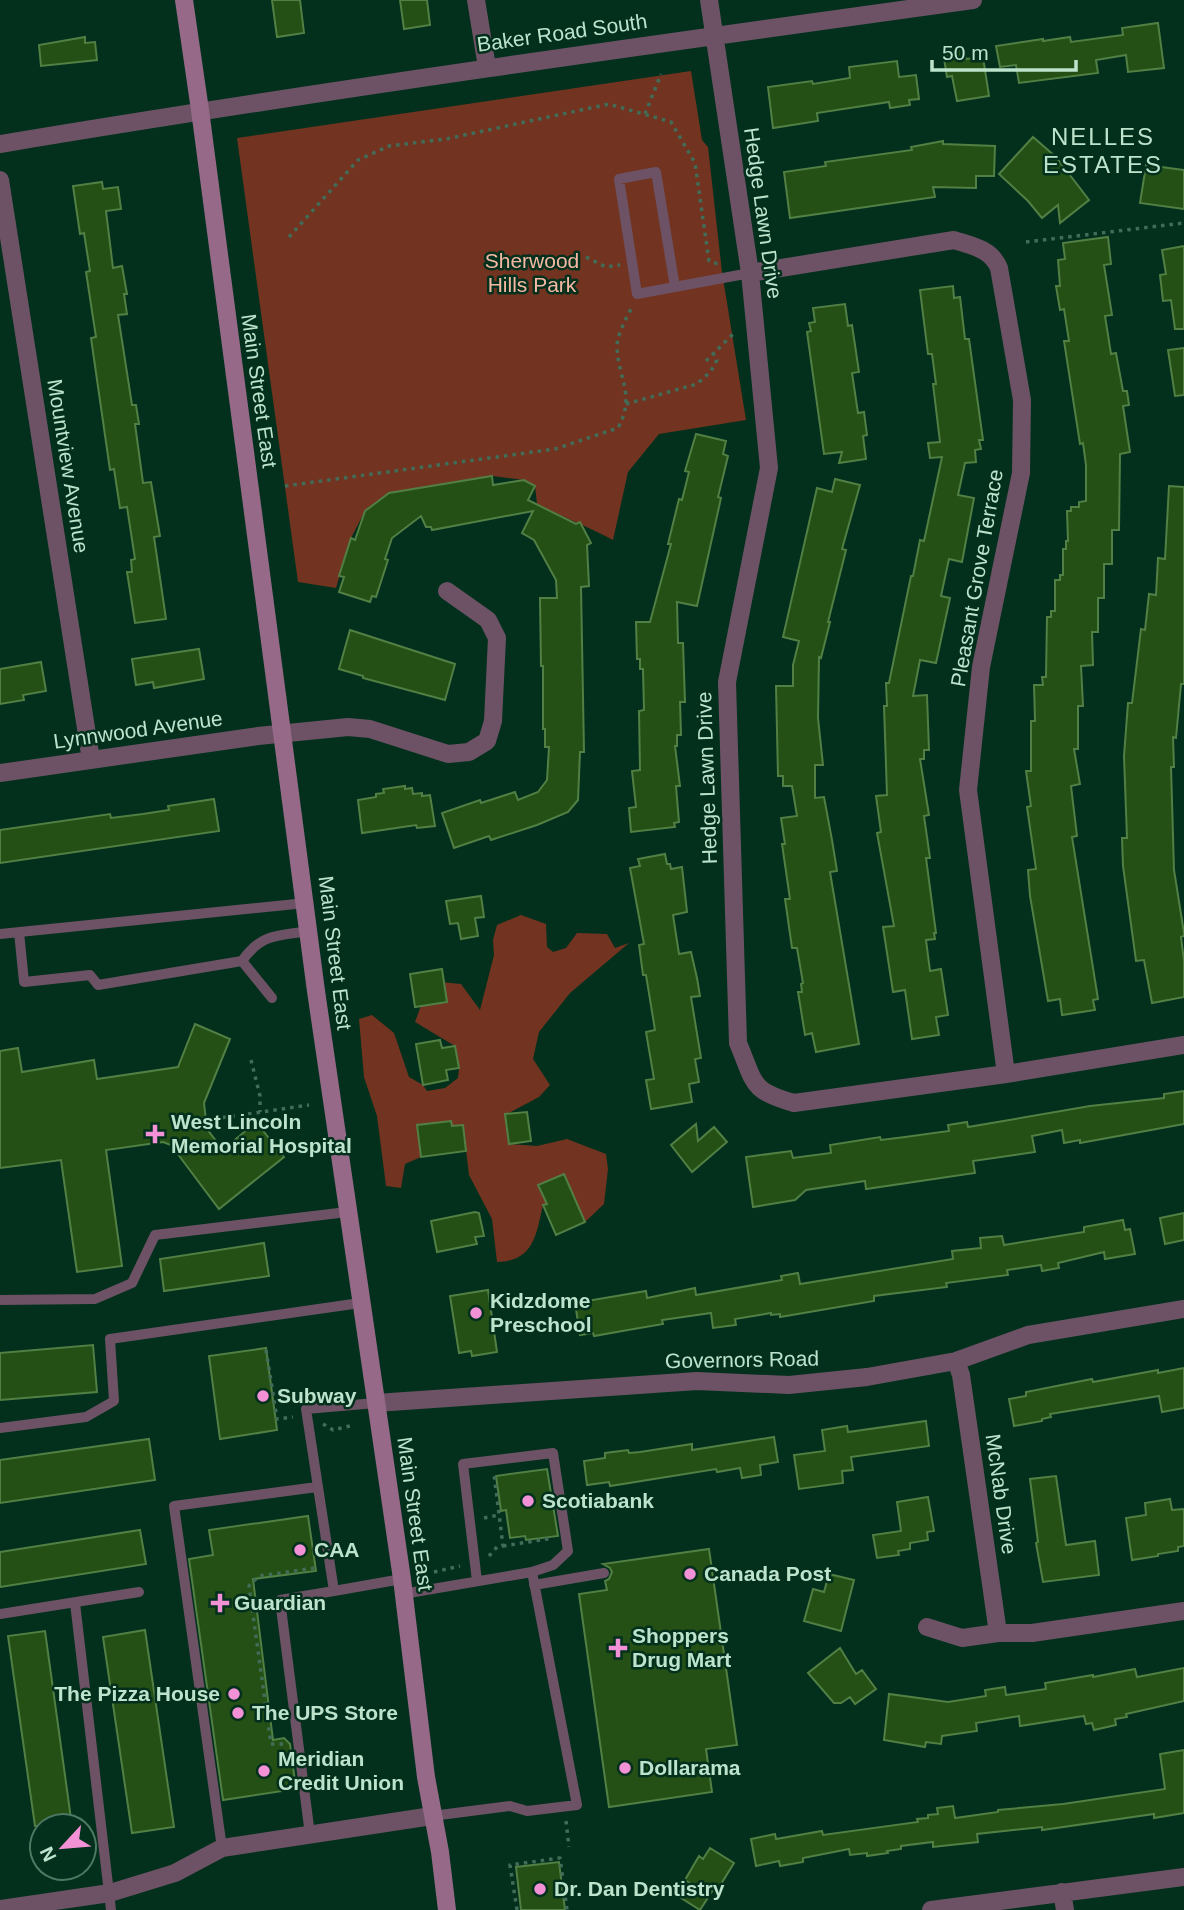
<svg xmlns="http://www.w3.org/2000/svg" width="1184" height="1910" font-family="Helvetica,sans-serif">
<rect width="100%" height="100%" fill="#02301c"/>
<!-- green -->
<path fill="#723420" d="M691 71 702 140 708 147 722 272 746 420 659 434 628 472 613 540C587 526 562 517 537 504L535 486 524 480 492 476 389 493 365 511 351 538 336 588 298 582 237 138Z
M521 915 546 924 547 947 553 952 566 948 577 933 607 934 615 948 629 943 570 993 539 1032 533 1059 550 1085 539 1097 505 1115 509 1144 537 1146 567 1139 606 1154 608 1169 604 1204 585 1222 564 1174 539 1185 547 1204 543 1205C536 1235 534 1261 497 1262L492 1219 469 1175 463 1125 452 1126 451 1121 417 1125 421 1157 405 1164 401 1188 386 1186 377 1116 364 1077 359 1019 372 1015 394 1033 409 1077 423 1085 427 1091 445 1088 458 1078 459 1068 455 1046 415 1022 430 981 461 984 480 1010 494 955 493 940 497 925Z"/>
<!-- building -->
<path fill="#245015" stroke="#517f44" stroke-width="2" d="M272 0H300L304 33 277 37Z
M400 0H427L430 25 404 29Z
M1158 23 1164 68 1128 72 1126 55 1096 60 1098 73 1019 83 1016 65 1000 67 996 46 1043 39V41L1070 37 1071 42 1123 35 1122 28Z
M85 37V43L95 42 97 60 41 66 39 45Z
M964 48 966 59 983 57 989 96 957 101 952 76 947 77 943 52Z
M897 61 899 77 916 75 919 99 909 100 910 105 890 108 889 102 817 113 818 121 773 128 768 87 812 81 813 84 850 78 849 67Z
M1033 137 1056 157 1089 200 1060 223 1058 205 1042 218 1028 201 999 174Z
M943 141V144L995 146 994 176H976V188L933 187 935 197 790 218 784 172 826 166 825 162 912 150 911 147Z
M1146 165 1184 170V209L1140 203Z
M102 182 103 189 118 187 121 209 106 211 113 268 122 266 127 294H124L127 314 118 315 132 405H136L139 424H135L143 483 151 482 160 536 154 537 166 619 135 623 127 572H132L131 560 135 559 127 507 120 508 114 469 110 470 91 338 96 337 86 272 90 271 84 233 80 234 73 186Z
M1108 237 1111 264 1104 265 1112 315 1105 316 1111 354 1116 353 1123 391H1127L1129 405 1123 406 1130 452 1120 454 1119 530H1112V564H1104V598H1098V632H1092L1093 665 1081 666 1083 706H1078V749H1074L1080 784 1071 786 1077 836 1072 837 1098 999 1093 1000 1095 1010 1062 1015 1060 999 1048 1001 1030 896 1028 870 1036 869 1027 807 1031 806 1026 771H1031V721H1035L1034 685H1043L1042 677H1046L1047 617H1051V611H1055V580H1060V575H1063V549H1066V541H1068L1067 511H1071V507H1079V502L1086 501V465L1083 443 1080 444 1064 341H1069L1064 309 1060 310 1056 286H1060L1058 260 1065 259 1063 243Z
M1184 246V329H1175L1171 300 1163 301 1160 275 1166 274 1162 250Z
M953 286 954 298 960 297 965 339H969L983 440H979L981 449 975 450 976 462 965 463 958 495 974 498 962 562 949 559 941 596 950 598 936 663 920 660 913 696 927 695 929 750H924V759H920L929 815 924 816 930 858H926L936 933H934L935 939 926 940 930 971 941 969 948 1015 936 1017 939 1035 912 1039 905 990 893 992 883 927 894 926 877 833 881 832 876 796 887 795 884 706H887L886 683H889L911 576H913L920 540 924 541 942 457 930 458 928 443 940 442 933 384H936L932 354H928L920 290Z
M845 304 848 326 852 325 859 372 852 373 858 413 864 412 867 435 863 436 866 459 839 463 842 452 824 454 807 332 811 331 809 323 815 322 813 308Z
M1184 348V395L1175 396 1168 350Z
M696 434 726 441 723 454 728 456 718 497 721 498 697 606 677 602 678 643H683L685 702H680L681 735H677V746H675L680 786H676L679 822 674 823 675 827 631 832 629 808 636 807 632 771 640 770 639 711 644 710 643 669H640V659H637L636 622H650L671 544H668L679 499 682 500 689 472 685 471Z
M492 476 493 485 524 480 535 486 528 500 576 524 580 522 591 543 587 545 589 586 581 587 584 752H580L578 800 568 812 537 825 491 840 489 836 454 848 442 813 480 800 481 803 515 792 518 800 538 792 547 780 549 747H545V729H543V666H541L540 598H557L556 580 534 540 522 533 533 511 432 530 431 527H426L421 516 392 538 385 559 388 560 376 597 372 596 370 602 339 592 344 577 339 576 351 538 355 540 365 511 389 493Z
M835 479 860 485 842 549 846 550 828 622H830L821 658 819 657 818 718 823 765H815V798L824 797 832 840 837 871 830 872 859 1044 816 1052 812 1033 805 1035 798 992H802L801 984 803 983 797 948H792L785 899H790L782 844H785L781 818 797 816 792 786H783V776H778L776 686H793V665L799 641 783 637 817 488 832 492Z
M1169 486 1184 487V684H1181L1176 738 1173 737 1174 767H1171L1174 870 1184 933V936L1181 937 1184 961V997L1152 1003 1144 960 1136 961 1123 866 1122 838H1127L1124 756 1128 703H1132L1141 629 1145 630 1149 594 1156 595 1158 558 1165 559Z
M350 630 455 664 445 700 363 678V676L339 669Z
M199 649 204 679 154 688 153 682 136 685 132 659Z
M41 662 46 691 23 695 24 700 0 704V669Z
M405 786V789L412 788 413 794 422 793V796L430 795 435 826 417 828 416 825 362 833 358 800 376 797V794L384 793 383 789Z
M214 799 219 831 0 863V830L110 814 111 818 143 814 169 810 168 806Z
M665 854 667 864H670L671 869 682 867 687 912 673 915 679 954 691 952 697 978 700 996 691 997 701 1058 695 1059 699 1082 689 1084 692 1102 651 1109 646 1080 654 1079 646 1032 655 1030 646 975H643L639 945 644 944 630 868 640 866 638 859Z
M481 896 484 917 475 918 478 936 461 939 458 923 450 924 446 901Z
M442 969 447 1002 415 1007 410 974Z
M195 1024 230 1039 204 1103 207 1129 223 1150 256 1122 284 1157 219 1209 171 1145 163 1142 106 1150 122 1266 77 1272 61 1160 0 1168V1051L18 1048 22 1072 94 1060 97 1079 178 1067Z
M440 1040 442 1048 455 1046 459 1068 446 1070 448 1080 423 1085 416 1044Z
M1184 1091V1124L1080 1143V1140L1064 1143 1062 1130 1032 1136 1035 1152 973 1161 975 1173 866 1189 865 1181 806 1190 795 1200 753 1207 746 1157 791 1151 793 1158 831 1153 830 1145 880 1137 881 1140 905 1137 949 1131 948 1125 967 1122 968 1127 1090 1106 1164 1098V1094Z
M527 1112 531 1141 509 1144 505 1114Z
M451 1121 452 1126 463 1125 466 1151 421 1157 417 1125Z
M696 1124 698 1141 714 1127 727 1142 692 1172 671 1145Z
M564 1174 585 1222 556 1235 543 1205 547 1204 538 1185Z
M475 1212 479 1213 484 1236 475 1237 477 1244 437 1252 431 1221Z
M1184 1213V1240L1165 1244 1160 1218Z
M1123 1220 1125 1230 1130 1229 1135 1254 1105 1259 1104 1252 1058 1263 1059 1268 1042 1271 1041 1265 1007 1270 1008 1275 946 1283 947 1287 874 1296V1301L780 1317V1314L771 1315V1313L735 1319 736 1325 713 1328 711 1313 662 1320 663 1324 628 1330 594 1336 593 1333 580 1335 575 1303 646 1291 647 1298 695 1288 696 1295 782 1280 781 1276 798 1273 800 1284 953 1259 952 1251 981 1248 980 1238 1002 1236 1004 1245 1084 1232V1227Z
M264 1243 269 1276 164 1291 160 1259Z
M488 1290 497 1352 472 1356 471 1351 459 1353 450 1296Z
M93 1345 97 1392 0 1400V1353Z
M266 1348 277 1430 220 1439 209 1356Z
M1184 1368V1408L1162 1412 1159 1396 1050 1414 1051 1417 1042 1419V1421L1014 1426 1009 1399 1026 1396V1392L1092 1379 1093 1382 1158 1370V1373Z
M926 1421 929 1446 851 1457 853 1470 842 1471 843 1483 799 1489 794 1455 825 1451 822 1430 847 1426 848 1432Z
M774 1437 778 1462 760 1465 761 1475 742 1478 740 1468 717 1472 716 1469 610 1486 609 1482 587 1485 584 1461 605 1458V1453L628 1450 629 1453 640 1452 692 1444V1450Z
M149 1439 155 1480 0 1503V1460Z
M547 1469 558 1536 526 1540 525 1536 510 1538 506 1510 501 1511 496 1476Z
M1056 1476 1066 1545 1095 1541 1099 1575 1043 1582 1036 1543 1038 1542 1030 1479Z
M928 1497 934 1531 927 1532 928 1540 910 1543V1549L898 1551 899 1555 877 1558 873 1535 901 1531 897 1502Z
M1170 1499 1172 1510 1184 1509V1546L1178 1547V1551L1158 1554V1556L1132 1560 1126 1518 1146 1515 1145 1503Z
M308 1516 316 1571 253 1579 273 1740 284 1738 290 1744 296 1789 223 1800 189 1559 213 1555 209 1530Z
M140 1530 146 1564 0 1587V1552Z
M709 1549 737 1745 706 1749 712 1792 609 1807 579 1594 607 1590 605 1581 609 1579 612 1572 610 1568 603 1564Z
M829 1574 854 1580 841 1631 804 1621 813 1589 824 1592Z
M145 1630 174 1827 132 1833 103 1637Z
M45 1631 72 1826H35L8 1636Z
M840 1648 856 1674 862 1670 876 1689 855 1704 850 1697 841 1703H834L808 1673Z
M1184 1668V1701L1126 1714 1127 1717 1115 1719 1116 1725 1094 1730 1092 1723 1086 1724 1084 1716 1020 1726 1019 1716 976 1723 977 1731 942 1736 941 1744 926 1742 925 1747 884 1740 889 1694 948 1702 986 1696 985 1690 1005 1687 1006 1695 1046 1689 1045 1683 1093 1675V1677L1135 1669 1137 1677Z
M1184 1750V1813L1154 1818V1814L1042 1830V1827L977 1834 978 1842 933 1847V1842L901 1846V1849L887 1851 888 1853 867 1856V1853L850 1855 849 1849 803 1858V1862L780 1866 779 1861 756 1866 751 1839 775 1834 776 1839 822 1831 823 1835 918 1822 917 1819 928 1818V1815L938 1814 937 1808 953 1806 955 1818 998 1812V1810L1063 1804 1165 1789 1160 1754Z
M710 1848 734 1863 716 1892 713 1890 700 1910 681 1898 690 1883 685 1880 699 1856 703 1859Z
M559 1862 565 1910H521L516 1867Z"/>
<g fill="none" stroke-linecap="round" stroke-linejoin="round">
<!-- path -->
<path stroke="#416c57" stroke-width="3.5" stroke-dasharray="3.5 5" stroke-linecap="butt" d="M645 114 661 74
M289 237 358 160 389 146 446 139 609 104 671 122 695 163 709 261 718 264
M1026 242 1184 223
M586 257 606 267 620 265
M706 361 734 333
M626 404 697 384 711 371 717 360 713 353
M285 486 555 449 618 428C636 395 618 379 617 347 617 334 627 317 633 305
M251 1060 260 1096V1112
M206 1120 309 1105
M266 1350 277 1419 293 1417
M323 1424 333 1430 354 1425
M484 1518 499 1515
M503 1546 553 1538
M489 1556 497 1547 503 1546 494 1474
M434 1572 460 1566
M283 1744H271L249 1586 259 1576 315 1568V1570
M566 1821 569 1847
M517 1910 510 1865 560 1858 567 1910"/>
<!-- service -->
<path stroke="#6d5265" stroke-width="10" d="M675 287 656 172 619 179 637 294 750 273
M19 932 24 982 90 975 98 985 242 961C262 933 277 936 309 931
M0 934 306 903
M242 961 272 998
M0 1300 95 1299 132 1283 155 1235 347 1212
M376 1403 306 1409 334 1591 402 1579
M0 1428 86 1417 114 1401 110 1339 360 1303
M477 1581 463 1464 553 1453 568 1551 553 1565 532 1572
M534 1585 604 1573
M403 1594 532 1572 577 1805 527 1811 510 1806 432 1816
M75 1603 111 1910
M0 1614 139 1592
M310 1835 280 1600 334 1591
M222 1848 174 1506 317 1487"/>
<!-- minor -->
<path stroke="#6d5265" stroke-width="18" d="M476 0 487 67
M709 0 750 273 769 468 727 682 738 1043C755 1083 750 1091 794 1103L1006 1074 1184 1045
M0 144C323 90 648 45 973 0
M0 180 91 760
M750 273 954 240C973 246 991 249 999 268L1022 400 1021 473 981 667 968 790 1006 1074
M0 773 258 736 348 727 370 729 448 754 469 752 487 741 493 721 497 638 488 620 447 591
M956 1361 961 1375 998 1633
M376 1403 697 1381 789 1385 867 1377 956 1361 1028 1335 1184 1309
M927 1627 962 1638 998 1633H1032L1184 1611
M1062 1892 1065 1910
M0 1909 110 1893 175 1873 222 1848 432 1816
M931 1910 1184 1877"/>
<!-- secondary -->
<path stroke="#956987" stroke-width="18" d="M184 0 200 110 316 991 402 1579 426 1777 440 1852 447 1910"/>
</g>
<!-- markers -->
<g fill="#f391d6" stroke="#02301c" stroke-width="2.5">
<path d="M151.5 1123.5h7v7h7v7h-7v7h-7v-7h-7v-7h7z"/>
<circle cx="476" cy="1313" r="7"/>
<circle cx="263" cy="1396" r="7"/>
<circle cx="528" cy="1501" r="7"/>
<circle cx="300" cy="1550" r="7"/>
<circle cx="690" cy="1574" r="7"/>
<path d="M216.5 1592.5h7v7h7v7h-7v7h-7v-7h-7v-7h7z"/>
<path d="M614.5 1637.5h7v7h7v7h-7v7h-7v-7h-7v-7h7z"/>
<circle cx="234" cy="1694" r="7"/>
<circle cx="238" cy="1713" r="7"/>
<circle cx="625" cy="1768" r="7"/>
<circle cx="264" cy="1771" r="7"/>
<circle cx="540" cy="1889" r="7"/>
</g>
<g text-anchor="middle" stroke-width="5" stroke-linejoin="round" paint-order="stroke">
<!-- street labels -->
<g font-size="21" fill="#bde3cc" stroke="#02301c">
<text transform="translate(562 33) rotate(-8)" y="7">Baker Road South</text>
<text transform="translate(763 213) rotate(82)" y="7">Hedge Lawn Drive</text>
<text transform="translate(259 391) rotate(82)" y="7">Main Street East</text>
<text transform="translate(68 466) rotate(81)" y="7">Mountview Avenue</text>
<text transform="translate(977 578) rotate(-80)" y="7">Pleasant Grove Terrace</text>
<text transform="translate(138 730) rotate(-8)" y="7">Lynnwood Avenue</text>
<text transform="translate(707 778) rotate(-92)" y="7">Hedge Lawn Drive</text>
<text transform="translate(335 953) rotate(83)" y="7">Main Street East</text>
<text transform="translate(742 1360) rotate(-1)" y="7">Governors Road</text>
<text transform="translate(1001 1494) rotate(82)" y="7">McNab Drive</text>
<text transform="translate(415 1514) rotate(82)" y="7">Main Street East</text>
</g>
<!-- park labels -->
<g font-size="21" fill="#f6b8a3" stroke="#02301c">
<text x="532" y="268">Sherwood<tspan x="532" dy="24">Hills Park</tspan></text>
</g>
<!-- poi labels -->
<g font-size="21" font-weight="bold" fill="#bde3cc" stroke="#02301c" text-anchor="start">
<text x="171" y="1129">West Lincoln<tspan x="171" dy="24">Memorial Hospital</tspan></text>
<text x="490" y="1308">Kidzdome<tspan x="490" dy="24">Preschool</tspan></text>
<text x="277" y="1403">Subway</text>
<text x="542" y="1508">Scotiabank</text>
<text x="314" y="1557">CAA</text>
<text x="704" y="1581">Canada Post</text>
<text x="234" y="1610">Guardian</text>
<text x="632" y="1643">Shoppers<tspan x="632" dy="24">Drug Mart</tspan></text>
<text x="220" y="1701" text-anchor="end">The Pizza House</text>
<text x="252" y="1720">The UPS Store</text>
<text x="278" y="1766">Meridian<tspan x="278" dy="24">Credit Union</tspan></text>
<text x="639" y="1775">Dollarama</text>
<text x="554" y="1896">Dr. Dan Dentistry</text>
</g>
<!-- quarter labels -->
<g font-size="24" letter-spacing="2" fill="#bde3cc" stroke="#02301c">
<text x="1103" y="145">NELLES<tspan x="1103" dy="28">ESTATES</tspan></text>
</g>
</g>
<!-- north arrow -->
<g transform="translate(63 1847) rotate(244)"><circle r="33" fill="#02301c" stroke="#4d7862" stroke-width="2"/>
<path d="M0-5L12 26L0 18L-12 26Z" fill="#f391d6"/>
<text y="-10" font-size="19" font-weight="bold" text-anchor="middle" fill="#bde3cc">N</text>
</g>
<!-- scale -->
<path d="M932 60v10h144v-10" fill="none" stroke="#bde3cc" stroke-width="3.5"/>
<text x="942" y="60" font-size="21" fill="#bde3cc" stroke="#02301c" stroke-width="5" paint-order="stroke">50 m</text>
</svg>
